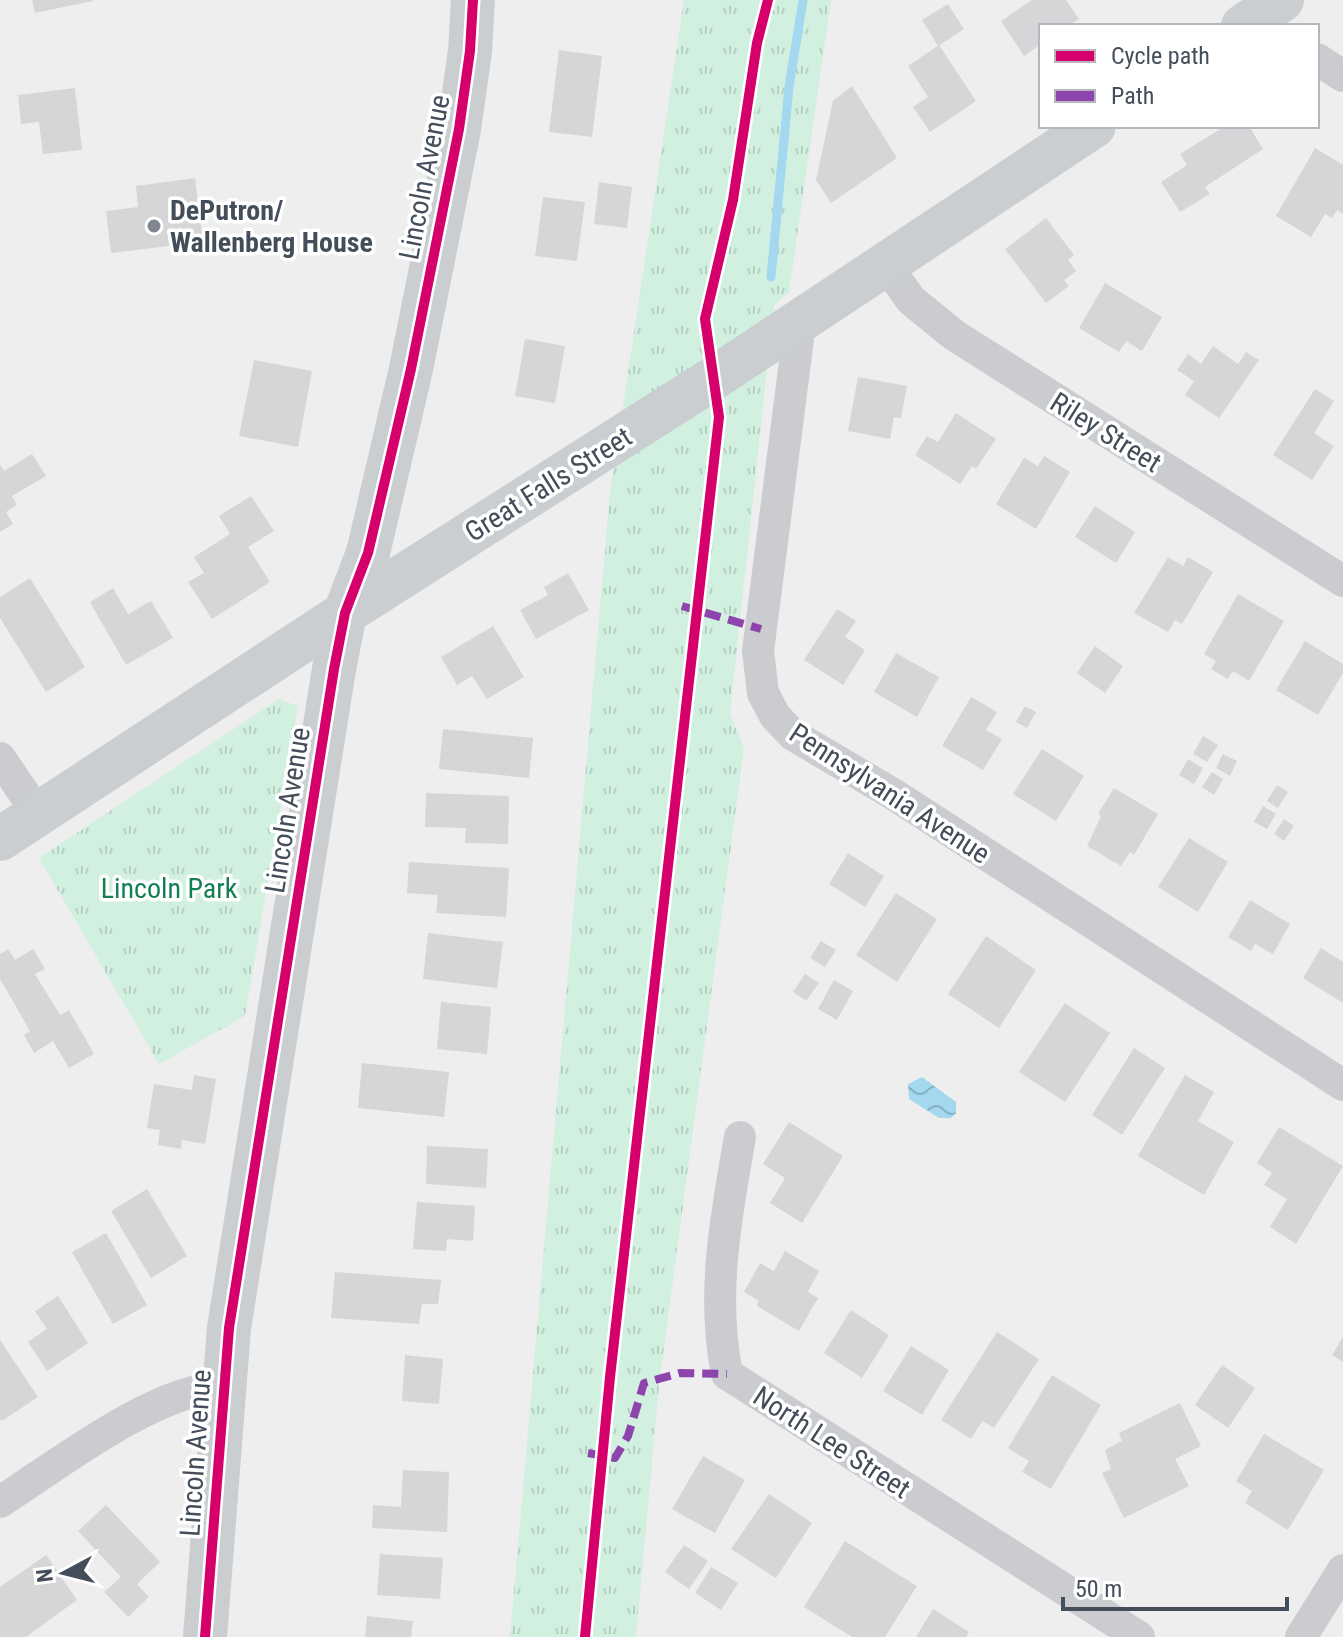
<svg xmlns="http://www.w3.org/2000/svg" width="1343" height="1637" font-family="'Roboto Condensed',sans-serif">
<defs>
<pattern id="grass-tufts" width="24" height="20" patternUnits="userSpaceOnUse" patternTransform="scale(2)"><rect width="24" height="20" fill="#d1f0e0"/><path d="M3 7l-1-3M5 7V3M7 7l1-3M15 17l-1-3M17 17v-4M19 17l1-3" fill="none" stroke="#b5cfc2"/></pattern>
<pattern id="water-waves" width="16" height="10" patternUnits="userSpaceOnUse" patternTransform="scale(2)"><rect width="16" height="10" fill="#a3d8ef"/><path d="M0 5q4-4 8 0t8 0" fill="none" stroke="#86b1c5"/></pattern>
</defs>
<rect width="100%" height="100%" fill="#efeeee"/>
<!-- grass -->
<path fill="url(#grass-tufts)" d="M684 0H831L789 292 774 305 730 714 744 748 659 1385 636 1637H510L610 492Z
M279 699 298 706 245 1016 159 1064 39 858Z"/>
<!-- garden -->
<path fill="#d1f0e0" d="M120 865 153 923 120 942 85 886Z"/>
<!-- water -->
<path fill="url(#water-waves)" d="M922 1077 956 1102V1113L951 1118H939L909 1099 908 1084Z"/>
<g fill="none" stroke-linecap="round" stroke-linejoin="round">
<!-- stream -->
<path stroke="#a3d8ef" stroke-width="9" d="M771 277 789 87 803 0"/>
</g>
<!-- building -->
<path fill="#d6d6d8" d="M32 0H93V1L35 13Z
M1032 0H1066L1079 19 1068 26H1041V44L1024 56 1001 21Z
M948 4 964 29 938 46 922 20Z
M939 45 976 101 930 132 913 107 928 97 908 66Z
M559 50 602 56 592 137 549 132Z
M852 86 897 158 831 203 816 180 833 101Z
M75 88 82 150 43 154 39 122 21 124 18 95Z
M1225 126H1249L1263 149 1205 187 1210 194 1180 212 1161 182 1187 165 1180 154Z
M1315 148 1343 165V214L1337 210 1332 218 1325 214 1311 237 1276 216Z
M195 178 203 242 111 253 106 211 138 207 136 186Z
M599 182 632 187 627 228 594 224Z
M543 197 585 202 577 261 535 256Z
M1046 218 1074 255 1068 260 1076 271 1064 280 1069 286 1046 303 1005 249Z
M1105 283 1162 317 1142 351 1126 341 1119 352 1079 328Z
M525 339 565 346 555 403 515 396Z
M1213 346 1238 364 1246 352 1259 360 1219 418 1185 395 1194 381 1177 370 1188 354 1201 364Z
M254 360 312 371 298 447 239 436Z
M858 377 907 386 901 418 894 417 890 439 848 431Z
M1315 389 1334 401 1314 433 1334 446 1312 480 1273 455Z
M956 413 996 439 976 469 972 466 960 484 915 455 927 436 938 442Z
M32 454 46 476 12 496 17 505 6 512 13 524 0 532V465L4 471Z
M1044 456 1070 472 1036 529 996 504 1024 458 1038 466Z
M251 496 274 531 248 547 270 582 212 619 188 582 204 573 194 557 230 534 219 516Z
M1095 506 1135 532 1116 563 1075 537Z
M1168 557 1183 566 1188 557 1213 572 1182 624 1175 620 1168 632 1134 613Z
M568 573 589 610 536 639 520 610 548 595 544 587Z
M30 578 85 667 46 692 0 618V597Z
M113 588 128 614 151 601 173 638 126 665 90 602Z
M1238 594 1284 621 1249 681 1233 671 1228 679 1211 669 1216 661 1204 654Z
M837 609 856 621 845 637 865 650 843 685 804 660Z
M493 626 524 677 487 699 472 676 457 685 441 657Z
M1305 641 1343 664V673L1318 715 1276 690Z
M1095 646 1123 666 1105 693 1077 673Z
M896 653 939 677 917 717 874 692Z
M971 697 997 712 986 730 1002 739 983 770 942 746Z
M1025 706 1036 712 1027 728 1016 722Z
M443 729 533 738 529 778 439 769Z
M1203 736 1218 745 1207 762 1193 754Z
M1042 749 1084 776 1056 821 1013 794Z
M1223 754 1237 761 1230 776 1216 768Z
M1188 759 1203 768 1194 784 1179 775Z
M1212 772 1223 779 1214 795 1202 787Z
M1277 785 1288 792 1278 808 1267 801Z
M1114 788 1158 814 1134 855 1130 852 1121 866 1087 846 1101 816 1098 814Z
M426 793 509 796 508 844 465 843 466 828 425 827Z
M1263 806 1276 814 1267 829 1254 822Z
M1284 819 1294 826 1284 841 1274 834Z
M1189 838 1228 862 1198 912 1158 887Z
M848 853 884 876 865 907 829 884Z
M409 862 509 868 506 917 436 913 438 895 407 893Z
M896 893 937 919 897 982 856 955Z
M1250 900 1290 924 1273 954 1255 944 1251 951 1228 937Z
M428 933 503 942 497 988 423 979Z
M986 936 1036 970 999 1028 948 994Z
M821 941 836 950 825 967 810 958Z
M1321 948 1343 962V1003L1303 978Z
M8 949 15 960 33 949 45 969 35 974 60 1015 69 1010 94 1054 69 1068 53 1041 34 1053 24 1035 30 1031 0 979V954Z
M805 974 819 983 806 1001 793 992Z
M834 980 853 991 837 1020 818 1009Z
M441 1002 491 1007 487 1054 437 1049Z
M1065 1003 1110 1033 1065 1102 1019 1072Z
M1134 1048 1165 1068 1122 1135 1092 1115Z
M362 1063 449 1072 444 1117 358 1108Z
M194 1075 216 1079 205 1144 182 1140 181 1149 158 1145 160 1130 147 1128 154 1084 192 1090Z
M1185 1075 1214 1092 1198 1121 1234 1142 1204 1195 1138 1156Z
M789 1122 843 1156 802 1223 770 1203 785 1178 763 1164Z
M1279 1127 1343 1166 1296 1244 1270 1227 1287 1199 1264 1185 1272 1173 1257 1163Z
M427 1146 488 1149 486 1188 426 1184Z
M147 1189 187 1256 151 1278 111 1211Z
M417 1202 475 1206 473 1241 447 1239 446 1251 413 1249Z
M106 1233 147 1305 113 1324 72 1252Z
M785 1251 819 1271 808 1292 818 1298 799 1331 757 1306 759 1301 744 1292 760 1263 774 1271Z
M335 1272 441 1280 438 1304H422L419 1324 331 1318Z
M58 1296 88 1343 47 1371 28 1342 47 1329 35 1311Z
M851 1310 889 1335 862 1378 824 1353Z
M997 1332 1039 1359 994 1428 982 1421 971 1439 941 1420Z
M1343 1337V1362L1332 1355Z
M0 1340 38 1397 2 1421 0 1419Z
M911 1346 949 1370 922 1415 883 1391Z
M405 1355 443 1359 439 1404 402 1401Z
M1222 1365 1255 1388 1228 1428 1195 1405Z
M1052 1375 1101 1405 1051 1489 1022 1472 1029 1461 1008 1448Z
M1180 1403 1201 1446 1175 1459 1189 1486 1124 1518 1102 1473 1111 1469 1105 1450 1122 1441 1119 1433Z
M1264 1434 1324 1470 1288 1530 1245 1503 1252 1491 1236 1481Z
M703 1456 745 1480 715 1533 672 1509Z
M403 1470 449 1472 447 1532 372 1528 373 1505 401 1507Z
M769 1494 812 1523 776 1578 731 1549Z
M106 1505 160 1562 137 1584 149 1597 128 1617 104 1592 121 1577 78 1531Z
M845 1541 917 1586 885 1637H852L804 1607Z
M684 1545 708 1561 689 1589 665 1572Z
M380 1554 443 1558 440 1599 377 1595Z
M46 1555 77 1600 26 1637H0V1587Z
M711 1567 738 1583 721 1610 695 1593Z
M933 1609 969 1632 966 1637H916Z
M367 1616 413 1621 411 1637H365Z"/>
<g fill="none" stroke-linecap="round" stroke-linejoin="round">
<!-- street -->
<path stroke="#cacccf" stroke-width="32" d="M1317 59 1343 76
M886 265 911 300 954 335 1343 581
M800 323 758 651 763 693 775 716 793 735 893 794 1343 1085
M0 758 38 814
M740 1137C726 1217 711 1294 727 1374L1139 1637
M0 1502C59 1464 155 1389 223 1387
M1301 1637 1343 1570"/>
<!-- secondary -->
<path stroke="#caced1" stroke-width="44" d="M1243 26 1282 0
M0 839 345 613 711 380 1094 126
M205 1637 229 1328 334 669 345 613 368 553 411 369 459 129 470 51 473 0"/>
<!-- quiet -->
<path stroke="#8e44ad" stroke-width="8" stroke-dasharray="16 8" stroke-linecap="butt" d="M682 606 761 629
M588 1453 615 1458 628 1436 644 1383 680 1373 727 1374"/>
<defs>
<path id="cycleway" d="M205 1637 229 1328 334 669 345 613 368 553 411 369 459 129 470 51 473 0
M585 1637 610 1377 719 417 705 319 733 200 757 43 768 0"/>
</defs>
<!-- cycleway casing -->
<use href="#cycleway" stroke="#fff" stroke-width="15"/>
<!-- cycleway -->
<use href="#cycleway" stroke="#d6006c" stroke-width="10"/>
</g>
<!-- markers -->
<circle fill="#80868e" stroke="#fff" stroke-width="3" cx="154" cy="226" r="8"/>
<g text-anchor="middle" stroke-width="7" stroke-linejoin="round" paint-order="stroke">
<!-- street labels -->
<g font-size="28" fill="#444e5b" stroke="#fff">
<text transform="translate(424 177) rotate(-79)" y="10">Lincoln Avenue</text>
<text transform="translate(1106 432) rotate(32)" y="10">Riley Street</text>
<text transform="translate(548 484) rotate(-32)" y="10">Great Falls Street</text>
<text transform="translate(890 793) rotate(33)" y="10">Pennsylvania Avenue</text>
<text transform="translate(287 810) rotate(-81)" y="10">Lincoln Avenue</text>
<text transform="translate(832 1442) rotate(33)" y="10">North Lee Street</text>
<text transform="translate(195 1453) rotate(-86)" y="10">Lincoln Avenue</text>
</g>
<!-- poi labels -->
<g font-size="28" font-weight="bold" fill="#444e5b" stroke="#fff" text-anchor="start">
<text x="170" y="220">DePutron/<tspan x="170" dy="32">Wallenberg House</tspan></text>
</g>
<!-- park labels -->
<g font-size="28" fill="#128054" stroke="#fff">
<text x="169" y="898">Lincoln Park</text>
</g>
</g>
<!-- legend -->
<rect x="1039" y="24" width="280" height="104" fill="#ffffff" stroke="#b4b8bd" stroke-width="2"/>
<rect x="1055" y="50" width="40" height="12" fill="#d6006c" stroke="#b4b8bd" stroke-width="2"/>
<text x="1111" y="64" font-size="24" fill="#444e5b">Cycle path</text>
<rect x="1055" y="90" width="40" height="12" fill="#8e44ad" stroke="#b4b8bd" stroke-width="2"/>
<text x="1111" y="104" font-size="24" fill="#444e5b">Path</text>
<!-- north arrow -->
<g transform="translate(64 1573) rotate(263)" stroke="#ffffff" stroke-width="6" paint-order="stroke">
<path d="M0-6L14 30L0 20L-14 30Z" fill="#444e5b"/>
<text y="-12" font-size="22" font-weight="bold" text-anchor="middle" fill="#444e5b">N</text>
</g>
<!-- scale -->
<path d="M1063 1597v12h224v-12" fill="none" stroke="#444e5b" stroke-width="4"/>
<text x="1075" y="1597" font-size="24" fill="#444e5b" stroke="#ffffff" stroke-width="6" paint-order="stroke">50 m</text>
</svg>
